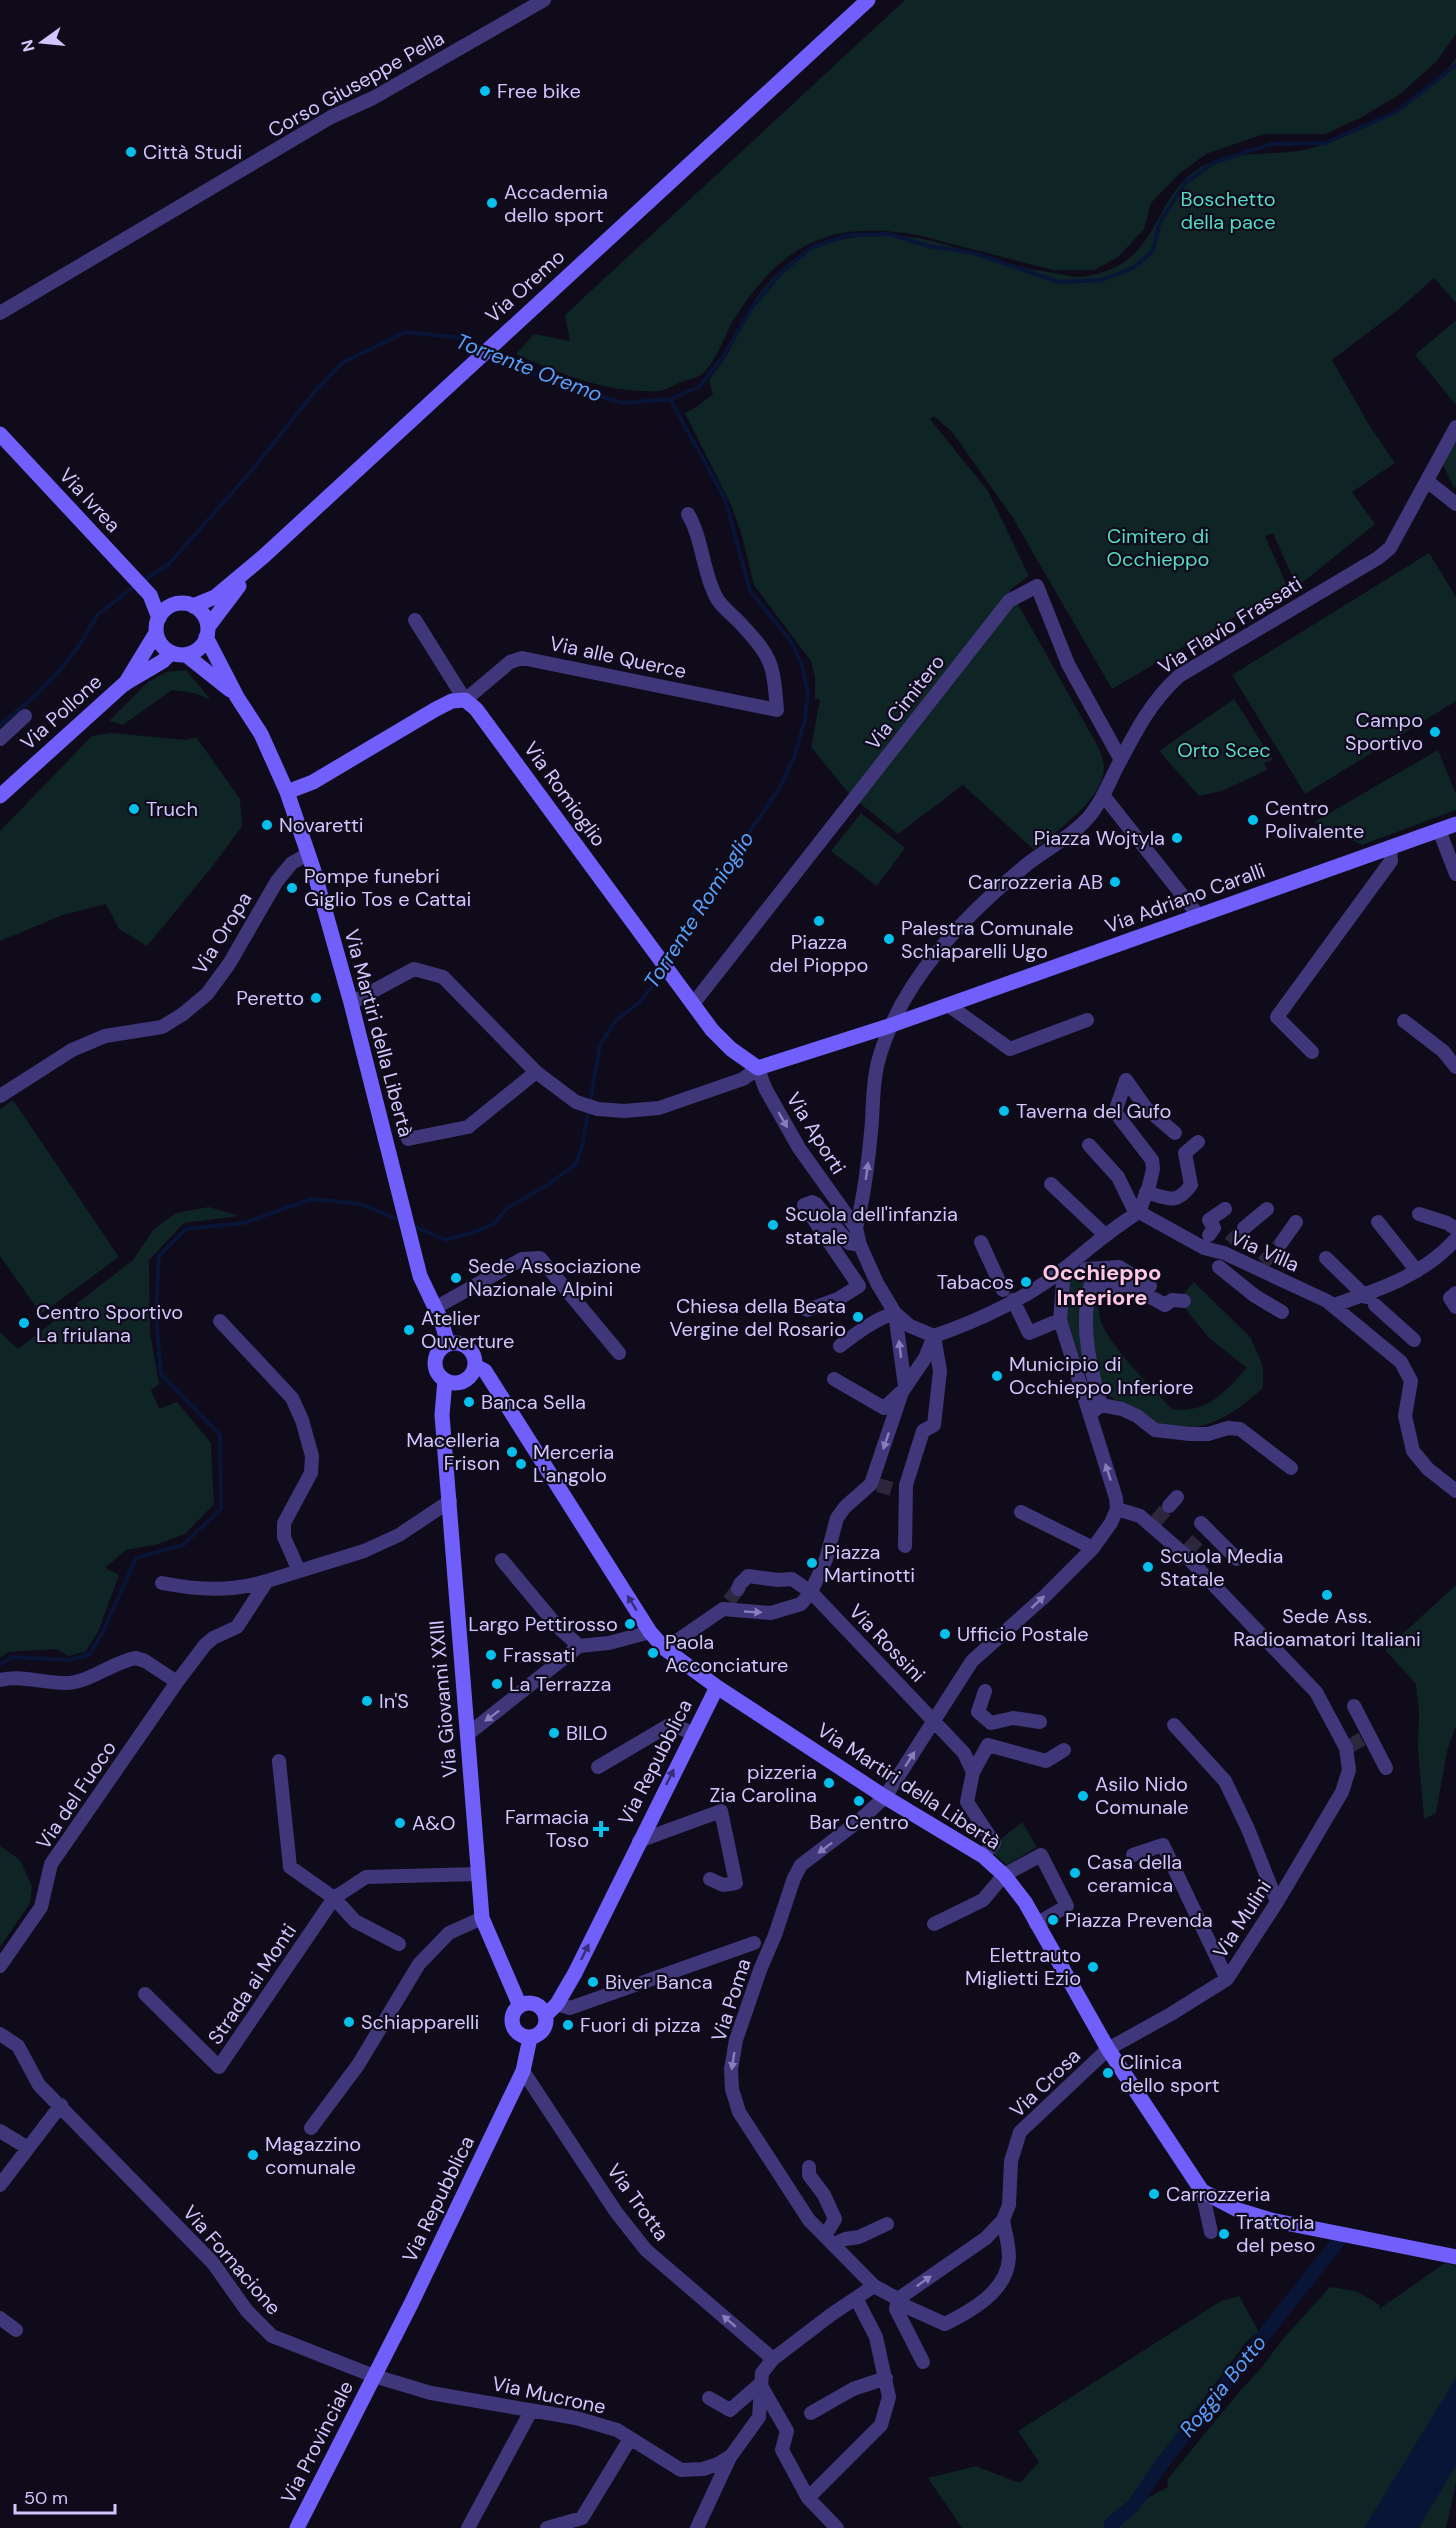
<svg xmlns="http://www.w3.org/2000/svg" width="1456" height="2528" font-family="'DM Sans',sans-serif">
<rect width="100%" height="100%" fill="#0f0b1b"/>
<!-- green -->
<path fill="#0e2425" d="M905 0H1456V34L1436 62 1399 95 1360 118 1325 134H1264L1206 154 1180 173 1151 203 1144 229 1118 257 1094 270H1053L917 235C830 219 781 245 734 319 724 336 717 361 702 374 697 378 687 380 681 382 674 385 667 389 660 391 654 392 647 391 642 391 597 389 556 372 516 354L534 334 570 341 565 315Z
M1456 58V303L1434 278 1399 309 1332 360 1369 425 1395 463 1352 492 1375 524 1297 587 1273 533 1265 536 1287 586 1112 689 1013 518 953 433 934 416 930 419 988 491 1029 576 1010 590 1095 741C1099 749 1103 757 1104 767 1104 800 1056 831 1034 850L963 785 898 834 851 796 811 747 820 700 815 699V677L811 661 754 585 742 536 731 505 685 413 695 408 713 394 709 380C717 369 726 358 732 346 740 331 746 312 756 298 768 282 785 264 802 254 848 229 909 231 956 248 987 260 1020 268 1053 273 1061 274 1071 277 1079 277 1167 268 1147 191 1209 163 1239 150 1273 156 1303 150 1348 141 1432 97 1456 58Z
M1456 320V405L1415 355Z
M1456 439V487L1454 488 1443 465Z
M1429 553 1456 597V701L1305 794 1232 675Z
M186 670 211 700 194 693 172 690 123 725 109 721 148 682 166 672Z
M1234 699 1273 760 1264 763 1267 770 1222 791 1199 796 1159 751Z
M111 733 186 740 196 737 240 799 242 826 212 867 147 946 119 929 106 904 63 915 0 941V831L92 736Z
M1438 750 1456 794V810L1362 845 1314 822Z
M861 813 905 848 877 886 831 851Z
M13 1100 119 1257 41 1314 0 1256V1109Z
M209 1207 239 1216 184 1223 149 1260 150 1332 159 1384 151 1390 159 1409 177 1402 211 1443 214 1504 185 1534 155 1545 126 1550 105 1568 119 1575 98 1632 86 1651 69 1656 56 1649 8 1652 0 1658V1332L18 1349 133 1260 154 1229 176 1213Z
M1085 1273 1122 1274 1114 1279 1089 1284 1092 1395 1065 1313 1069 1276Z
M1194 1282 1251 1338 1263 1367V1388C1232 1416 1198 1439 1155 1422 1148 1419 1141 1413 1135 1409 1126 1404 1109 1399 1104 1390 1088 1359 1092 1323 1092 1289L1100 1290C1099 1299 1098 1308 1100 1318 1106 1343 1153 1389 1172 1409 1208 1414 1224 1392 1247 1368L1210 1339 1178 1300Z
M1456 1585V1726L1447 1751 1436 1813 1424 1819 1418 1749 1419 1712 1416 1684 1385 1650Z
M1022 1822 1037 1847 1007 1865 990 1851 997 1842Z
M0 1846 20 1860 32 1886 30 1903 0 1947Z
M1445 2263 1456 2266V2483L1446 2528H1115L1133 2506 1168 2487 1167 2480 1238 2393 1262 2367 1283 2339 1330 2287 1356 2291 1380 2305 1379 2309Z
M1239 2296 1259 2332 1247 2341 1158 2459 1127 2504 1109 2522 1110 2528H962L928 2478 976 2466 1020 2483 1039 2462 1018 2431 1221 2301Z"/>
<!-- water -->
<path fill="#091536" d="M1456 2378V2465L1419 2528H1364Z"/>
<g fill="none" stroke-linecap="round" stroke-linejoin="round">
<!-- stream -->
<path stroke="#091536" stroke-width="4" d="M490 353 529 372 577 390 624 403 670 399 699 387 722 358 753 306 782 272 812 247 849 235 889 234 929 246 974 253 1059 282 1102 280 1133 268 1153 251 1160 222 1185 183 1215 162 1272 144 1325 143 1396 112 1456 65
M142 581 168 565 254 468 317 389 342 363 406 332 461 338 483 349
M0 725 35 696 60 670 81 643 97 615 136 585
M669 964 692 915 779 789 794 757 805 720 808 693 802 665 790 640 750 591 725 499 670 399
M411 1225 446 1240 477 1231 494 1224 507 1208 546 1186 575 1165 582 1147 600 1045 616 1020 640 1002 665 970
M0 1664 12 1657 70 1660 90 1654 103 1632 136 1558 183 1545 221 1509 220 1435 161 1374 156 1313 159 1256 186 1229 244 1223 312 1199 360 1204 402 1221"/>
<!-- canal -->
<path stroke="#091536" stroke-width="14" d="M1112 2528 1111 2524 1133 2506 1164 2461 1337 2243"/>
<!-- street-tunnel -->
<path stroke="#2c273d" stroke-width="14" stroke-dasharray="14 7" stroke-linecap="butt" d="M1230 1243 1244 1228
M1263 1263 1282 1242
M878 1485 895 1490
M1156 1521 1169 1506
M1188 1550 1202 1535
M729 1601 738 1589
M1350 1746 1362 1739"/>
<!-- street -->
<path stroke="#3f3779" stroke-width="14" d="M0 313 331 117 373 98 544 0
M1427 481 1456 504
M415 620 465 700 510 662 522 658 777 710C773 664 773 658 741 624 733 615 721 607 716 597 702 570 703 540 688 514
M0 739 25 716
M1103 795 1198 915
M1439 830 1456 874
M351 1003 414 969 443 977 536 1072 576 1102 598 1109 624 1111 659 1108 743 1079 758 1068 765 1088 799 1148 856 1228 860 1245 877 1283 895 1313 910 1326 934 1336
M693 1004 1009 601 1037 586 1068 664 1121 760
M948 1005 1010 1049 1087 1020
M1404 1021 1443 1051 1456 1067
M1312 1052 1277 1017 1391 861 1390 847
M1126 1080 1115 1112 1152 1160 1153 1169 1149 1186 1139 1212
M1126 1080 1146 1108 1175 1133
M0 1096 72 1050 105 1036 162 1027 183 1014 207 994 229 964 277 881 292 863 308 854
M408 1139 468 1127 536 1072
M1089 1145 1118 1177 1136 1214
M1051 1184 1104 1234
M1146 1192C1167 1198 1176 1206 1191 1185L1185 1153 1198 1142
M1419 1214 1447 1223 1456 1229
M1378 1222 1417 1271
M856 1228C865 1193 869 1157 872 1121 873 1102 873 1081 878 1062 899 983 963 917 1025 866 1043 851 1066 840 1083 823 1097 810 1106 790 1114 773 1133 737 1148 704 1179 676L1378 558 1390 548 1456 427
M1244 1228 1267 1209
M1209 1235 1214 1228 1209 1220 1225 1209
M981 1242 1003 1290
M1282 1242 1296 1222
M1326 1258 1366 1297
M1219 1267 1255 1296 1282 1312
M1064 1269 1060 1320 1116 1498 1117 1509 1111 1523 1093 1548 1045 1596 972 1661 885 1797 860 1820 801 1865 794 1878 775 1935 760 1970 736 2040 731 2069 732 2089 739 2112 809 2220 874 2286 898 2299 986 2238 1003 2220 1009 2205 1011 2161 1020 2132 1108 2049 1171 2014 1227 1979 1277 1902 1342 1792 1349 1770 1346 1748 1316 1692 1184 1554 1140 1516 1117 1509
M1086 1269 1119 1267 1150 1286
M1456 1293 1450 1298 1456 1307
M1013 1300 1029 1333 1060 1320
M1334 1305C1379 1290 1424 1275 1456 1239
M1375 1305 1414 1340
M435 1308 522 1259 540 1258 619 1353
M807 1310 838 1299 859 1286 804 1205 812 1202 816 1204 849 1243 860 1245
M895 1313 905 1386
M220 1321 292 1398 302 1420 312 1456 311 1473 284 1523V1537L299 1571
M840 1346C857 1333 875 1319 895 1313
M834 1379 884 1408 900 1393
M1101 1405 1122 1409 1137 1416 1155 1430 1190 1434H1208L1228 1428 1240 1429 1291 1468
M1090 1414 1101 1405C1090 1367 1080 1326 1090 1287L1110 1289 1127 1284 1165 1305 1172 1300 1184 1301
M1169 1506 1177 1497
M1021 1512 1093 1548
M1201 1523 1237 1559
M905 1546 906 1485 923 1431 934 1425 940 1371 934 1336
M502 1560 557 1626 579 1646
M162 1583C198 1590 231 1592 267 1581
M738 1589 740 1584 748 1576 778 1580 792 1579 811 1592 964 1753 973 1772 967 1802 994 1843 983 1856
M665 1649 723 1609 771 1613 801 1604 811 1592 826 1559 837 1518 845 1507 871 1484 902 1392 925 1358 934 1336C978 1321 1029 1297 1065 1268 1091 1247 1111 1229 1139 1212L1204 1248 1224 1253 1327 1301 1401 1362 1411 1381 1405 1416 1413 1451 1428 1469 1456 1491
M0 1680C24 1675 42 1683 65 1683 90 1683 112 1662 136 1658L145 1661 177 1682 205 1645 213 1638 237 1627 267 1581 364 1551 399 1535 450 1501
M985 1691 978 1712 991 1723
M1354 1706 1386 1768
M991 1723 1013 1718 1040 1722
M1174 1725 1225 1781 1248 1829 1277 1902
M468 1734 579 1646 609 1643 650 1632
M279 1761 290 1867 334 1898 355 1921 399 1944
M598 1767 671 1724 692 1733
M973 1772 988 1745 1046 1761 1064 1750
M639 1841 721 1811 736 1883 723 1885 710 1879
M1133 1855 1163 1845 1227 1979
M934 1924 983 1900 1004 1875 1041 1855 1067 1906 1036 1924
M0 1966 41 1907 51 1864 177 1682
M145 1994 219 2067 334 1898 366 1877 478 1874
M557 2004 570 2008 754 1943
M0 2034 18 2046 39 2085 213 2263 247 2311 272 2336 374 2376 431 2393 576 2418 617 2430 681 2470 703 2469 718 2464 731 2456 759 2417 762 2373 773 2359 832 2314 874 2286
M523 2071 616 2212 646 2250 773 2359
M311 2128 358 2065 419 1964 449 1933 482 1918
M0 2131 28 2148
M809 2167V2175L824 2195 835 2219 825 2236
M0 2185 61 2105
M1202 2191 1211 2232
M834 2244 845 2239 859 2237 887 2224
M898 2299 905 2306 945 2324C971 2311 1008 2291 1009 2257 1009 2245 1005 2232 1003 2220
M898 2299 896 2309 923 2362
M0 2318 16 2330
M760 2384 787 2431 782 2450 808 2498 837 2528
M709 2398 730 2410 760 2384
M811 2413 853 2389 886 2378
M808 2498 881 2425 889 2397 876 2337 856 2298
M468 2528 531 2411
M547 2528 582 2518 630 2439
M697 2528 730 2457"/>
<!-- secondary -->
<path stroke="#715ffc" stroke-width="15" d="M0 434 150 595 159 618
M156 629a26 26 0 1 1 52 0a26 26 0 1 1-52 0Z
M193 606 215 597 264 556 868 0
M208 627 239 586
M206 637 237 697 261 734 287 792 313 868 351 1003 420 1276 441 1320 448 1344
M186 655 230 690
M125 684 156 633
M287 792 313 782 436 709 452 701 465 700 476 709 712 1030 731 1049 758 1068 889 1026 1456 824
M0 796 124 684 163 661 171 653
M435 1363a20 20 0 1 1 40 0a20 20 0 1 1-40 0Z
M475 1366 485 1371 650 1632 665 1649 717 1687 885 1797 983 1856 1004 1875 1025 1902 1108 2049 1202 2191 1238 2210 1271 2220 1456 2257
M445 1380 442 1415 482 1918 520 2006
M512 2020a17 17 0 1 1 34 0a17 17 0 1 1-34 0Z
M546 2015 557 2004 575 1973 717 1687
M297 2528 411 2304 523 2071 530 2038"/>
</g>
<!-- one-way arrows -->
<defs><path id="oneway-solid" d="M-6-.8H1V-3.2L6.5 0L1 3.2V.8H-6Z" transform="scale(1.5)"/></defs>
<g fill="#887ebc">
<use href="#oneway-solid" transform="translate(783 1120) rotate(60)"/>
<use href="#oneway-solid" transform="translate(867 1171) rotate(-82)"/>
<use href="#oneway-solid" transform="translate(900 1349) rotate(-97)"/>
<use href="#oneway-solid" transform="translate(886 1441) rotate(109)"/>
<use href="#oneway-solid" transform="translate(1108 1472) rotate(-108)"/>
<use href="#oneway-solid" transform="translate(1038 1602) rotate(-43)"/>
<use href="#oneway-solid" transform="translate(753 1612) rotate(3)"/>
<use href="#oneway-solid" transform="translate(492 1716) rotate(143)"/>
<use href="#oneway-solid" transform="translate(910 1759) rotate(-57)"/>
<use href="#oneway-solid" transform="translate(825 1848) rotate(143)"/>
<use href="#oneway-solid" transform="translate(733 2061) rotate(99)"/>
<use href="#oneway-solid" transform="translate(924 2281) rotate(-35)"/>
<use href="#oneway-solid" transform="translate(729 2321) rotate(-139)"/>
</g>
<g fill="#362d75">
<use href="#oneway-solid" transform="translate(632 1603) rotate(-122)"/>
<use href="#oneway-solid" transform="translate(670 1777) rotate(-64)"/>
<use href="#oneway-solid" transform="translate(585 1952) rotate(-64)"/>
</g>
<!-- markers -->
<g fill="#05c0ec" stroke="#0f0b1b" stroke-width="2">
<circle cx="485" cy="91" r="6"/>
<circle cx="131" cy="152" r="6"/>
<circle cx="492" cy="203" r="6"/>
<circle cx="1435" cy="732" r="6"/>
<circle cx="134" cy="809" r="6"/>
<circle cx="1253" cy="820" r="6"/>
<circle cx="267" cy="825" r="6"/>
<circle cx="1177" cy="838" r="6"/>
<circle cx="1115" cy="882" r="6"/>
<circle cx="292" cy="888" r="6"/>
<circle cx="819" cy="921" r="6"/>
<circle cx="889" cy="939" r="6"/>
<circle cx="316" cy="998" r="6"/>
<circle cx="1004" cy="1111" r="6"/>
<circle cx="773" cy="1225" r="6"/>
<circle cx="456" cy="1278" r="6"/>
<circle cx="1026" cy="1282" r="6"/>
<circle cx="858" cy="1317" r="6"/>
<circle cx="24" cy="1323" r="6"/>
<circle cx="409" cy="1330" r="6"/>
<circle cx="997" cy="1376" r="6"/>
<circle cx="469" cy="1402" r="6"/>
<circle cx="512" cy="1452" r="6"/>
<circle cx="521" cy="1464" r="6"/>
<circle cx="812" cy="1563" r="6"/>
<circle cx="1148" cy="1567" r="6"/>
<circle cx="1327" cy="1595" r="6"/>
<circle cx="630" cy="1624" r="6"/>
<circle cx="945" cy="1634" r="6"/>
<circle cx="653" cy="1653" r="6"/>
<circle cx="491" cy="1655" r="6"/>
<circle cx="497" cy="1684" r="6"/>
<circle cx="367" cy="1701" r="6"/>
<circle cx="554" cy="1733" r="6"/>
<circle cx="829" cy="1783" r="6"/>
<circle cx="1083" cy="1796" r="6"/>
<circle cx="859" cy="1801" r="6"/>
<circle cx="400" cy="1823" r="6"/>
<path d="M598 1820h6v6h6v6h-6v6h-6v-6h-6v-6h6z"/>
<circle cx="1075" cy="1873" r="6"/>
<circle cx="1053" cy="1920" r="6"/>
<circle cx="1093" cy="1967" r="6"/>
<circle cx="593" cy="1982" r="6"/>
<circle cx="349" cy="2022" r="6"/>
<circle cx="568" cy="2025" r="6"/>
<circle cx="1108" cy="2073" r="6"/>
<circle cx="253" cy="2155" r="6"/>
<circle cx="1154" cy="2194" r="6"/>
<circle cx="1224" cy="2234" r="6"/>
</g>
<g text-anchor="middle" stroke-width="4.5" stroke-linejoin="round" paint-order="stroke">
<!-- street labels -->
<g font-size="20" fill="#d2c6fe" stroke="#0f0b1b">
<text transform="translate(356 84) rotate(-29)" y="7">Corso Giuseppe Pella</text>
<text transform="translate(525 286) rotate(-42)" y="7">Via Oremo</text>
<text transform="translate(90 500) rotate(47)" y="7">Via Ivrea</text>
<text transform="translate(1230 625) rotate(-32)" y="7">Via Flavio Frassati</text>
<text transform="translate(618 657) rotate(12)" y="7">Via alle Querce</text>
<text transform="translate(905 702) rotate(-52)" y="7">Via Cimitero</text>
<text transform="translate(61 712) rotate(-42)" y="7">Via Pollone</text>
<text transform="translate(565 794) rotate(54)" y="7">Via Romioglio</text>
<text transform="translate(1185 898) rotate(-20)" y="7">Via Adriano Caralli</text>
<text transform="translate(222 933) rotate(-58)" y="7">Via Oropa</text>
<text transform="translate(379 1033) rotate(75)" y="7">Via Martiri della Libertà</text>
<text transform="translate(816 1133) rotate(58)" y="7">Via Aporti</text>
<text transform="translate(1265 1251) rotate(24)" y="7">Via Villa</text>
<text transform="translate(887 1643) rotate(46)" y="7">Via Rossini</text>
<text transform="translate(443 1699) rotate(-95)" y="7">Via Giovanni XXIII</text>
<text transform="translate(655 1762) rotate(-63)" y="7">Via Repubblica</text>
<text transform="translate(909 1786) rotate(33)" y="7">Via Martiri della Libertà</text>
<text transform="translate(76 1795) rotate(-56)" y="7">Via del Fuoco</text>
<text transform="translate(1242 1919) rotate(-57)" y="7">Via Mulini</text>
<text transform="translate(252 1984) rotate(-56)" y="7">Strada ai Monti</text>
<text transform="translate(731 2000) rotate(-72)" y="7">Via Poma</text>
<text transform="translate(1045 2083) rotate(-44)" y="7">Via Crosa</text>
<text transform="translate(438 2199) rotate(-64)" y="7">Via Repubblica</text>
<text transform="translate(638 2202) rotate(54)" y="7">Via Trotta</text>
<text transform="translate(232 2260) rotate(49)" y="7">Via Fornacione</text>
<text transform="translate(549 2395) rotate(12)" y="7">Via Mucrone</text>
<text transform="translate(317 2442) rotate(-63)" y="7">Via Provinciale</text>
</g>
<!-- poi labels -->
<g font-size="20" fill="#d2c6fe" stroke="#0f0b1b" text-anchor="start">
<text x="497" y="98">Free bike</text>
<text x="143" y="159">Città Studi</text>
<text x="504" y="199">Accademia<tspan x="504" dy="23">dello sport</tspan></text>
<text x="1423" y="727" text-anchor="end">Campo<tspan x="1423" dy="23">Sportivo</tspan></text>
<text x="1265" y="815">Centro<tspan x="1265" dy="23">Polivalente</tspan></text>
<text x="146" y="816">Truch</text>
<text x="279" y="832">Novaretti</text>
<text x="1165" y="845" text-anchor="end">Piazza Wojtyla</text>
<text x="304" y="883">Pompe funebri<tspan x="304" dy="23">Giglio Tos e Cattai</tspan></text>
<text x="1103" y="889" text-anchor="end">Carrozzeria AB</text>
<text x="901" y="935">Palestra Comunale<tspan x="901" dy="23">Schiaparelli Ugo</tspan></text>
<text x="819" y="949" text-anchor="middle">Piazza<tspan x="819" dy="23">del Pioppo</tspan></text>
<text x="304" y="1005" text-anchor="end">Peretto</text>
<text x="1016" y="1118">Taverna del Gufo</text>
<text x="785" y="1221">Scuola dell'infanzia<tspan x="785" dy="23">statale</tspan></text>
<text x="468" y="1273">Sede Associazione<tspan x="468" dy="23">Nazionale Alpini</tspan></text>
<text x="1014" y="1289" text-anchor="end">Tabacos</text>
<text x="846" y="1313" text-anchor="end">Chiesa della Beata<tspan x="846" dy="23">Vergine del Rosario</tspan></text>
<text x="36" y="1319">Centro Sportivo<tspan x="36" dy="23">La friulana</tspan></text>
<text x="421" y="1325">Atelier<tspan x="421" dy="23">Ouverture</tspan></text>
<text x="1009" y="1371">Municipio di<tspan x="1009" dy="23">Occhieppo Inferiore</tspan></text>
<text x="481" y="1409">Banca Sella</text>
<text x="500" y="1447" text-anchor="end">Macelleria<tspan x="500" dy="23">Frison</tspan></text>
<text x="533" y="1459">Merceria<tspan x="533" dy="23">L'angolo</tspan></text>
<text x="824" y="1559">Piazza<tspan x="824" dy="23">Martinotti</tspan></text>
<text x="1160" y="1563">Scuola Media<tspan x="1160" dy="23">Statale</tspan></text>
<text x="1327" y="1623" text-anchor="middle">Sede Ass.<tspan x="1327" dy="23">Radioamatori Italiani</tspan></text>
<text x="618" y="1631" text-anchor="end">Largo Pettirosso</text>
<text x="957" y="1641">Ufficio Postale</text>
<text x="665" y="1649">Paola<tspan x="665" dy="23">Acconciature</tspan></text>
<text x="503" y="1662">Frassati</text>
<text x="509" y="1691">La Terrazza</text>
<text x="379" y="1708">In'S</text>
<text x="566" y="1740">BILO</text>
<text x="817" y="1779" text-anchor="end">pizzeria<tspan x="817" dy="23">Zia Carolina</tspan></text>
<text x="1095" y="1791">Asilo Nido<tspan x="1095" dy="23">Comunale</tspan></text>
<text x="589" y="1824" text-anchor="end">Farmacia<tspan x="589" dy="23">Toso</tspan></text>
<text x="859" y="1829" text-anchor="middle">Bar Centro</text>
<text x="412" y="1830">A&amp;O</text>
<text x="1087" y="1869">Casa della<tspan x="1087" dy="23">ceramica</tspan></text>
<text x="1065" y="1927">Piazza Prevenda</text>
<text x="1081" y="1962" text-anchor="end">Elettrauto<tspan x="1081" dy="23">Miglietti Ezio</tspan></text>
<text x="605" y="1989">Biver Banca</text>
<text x="361" y="2029">Schiapparelli</text>
<text x="580" y="2032">Fuori di pizza</text>
<text x="1120" y="2069">Clinica<tspan x="1120" dy="23">dello sport</tspan></text>
<text x="265" y="2151">Magazzino<tspan x="265" dy="23">comunale</tspan></text>
<text x="1166" y="2201">Carrozzeria</text>
<text x="1236" y="2229">Trattoria<tspan x="1236" dy="23">del peso</tspan></text>
</g>
<!-- park labels -->
<g font-size="20" fill="#55dbc5" stroke="#0f0b1b">
<text x="1228" y="206">Boschetto<tspan x="1228" dy="23">della pace</tspan></text>
<text x="1158" y="543">Cimitero di<tspan x="1158" dy="23">Occhieppo</tspan></text>
<text x="1224" y="757">Orto Scec</text>
</g>
<!-- water labels -->
<g font-size="21" font-style="italic" fill="#57a1fc" stroke="#0f0b1b">
<text transform="translate(529 368) rotate(21)" y="7">Torrente Oremo</text>
<text transform="translate(699 910) rotate(-57)" y="7">Torrente Romioglio</text>
<text transform="translate(1223 2386) rotate(-51)" y="7">Roggia Botto</text>
</g>
<!-- quarter labels -->
<g font-size="22" font-weight="bold" fill="#fec8e6" stroke="#0f0b1b">
<text x="1102" y="1280">Occhieppo<tspan x="1102" dy="25">Inferiore</tspan></text>
</g>
</g>
<!-- north arrow -->
<g transform="translate(42 42) rotate(255)" stroke="#0f0b1b" stroke-width="4.5" paint-order="stroke">
<path d="M0-4.5L10 22L0 15L-10 22Z" fill="#d2c6fe"/>
<text y="-9" font-size="16" font-weight="bold" text-anchor="middle" fill="#d2c6fe">N</text>
</g>
<!-- scale -->
<path d="M15 2504v9h100v-9" fill="none" stroke="#d2c6fe" stroke-width="3"/>
<text x="24" y="2504" font-size="18" fill="#d2c6fe" stroke="#0f0b1b" stroke-width="4.5" paint-order="stroke">50 m</text>
</svg>
